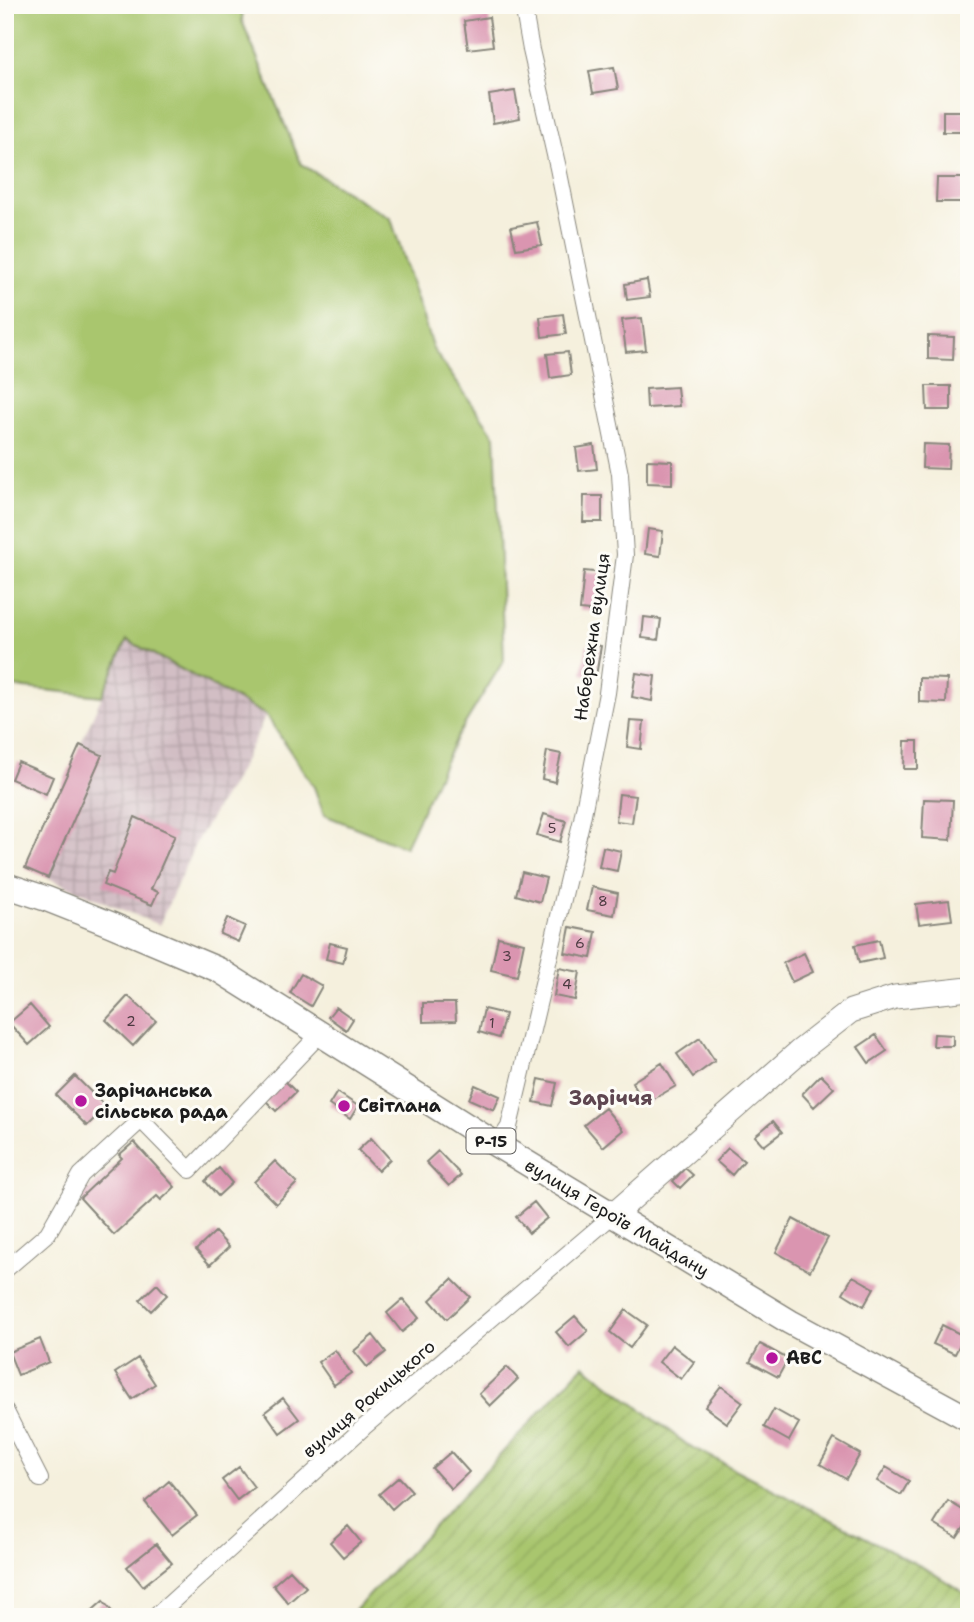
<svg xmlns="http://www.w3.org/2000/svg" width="974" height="1622" font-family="'Shantell Sans',sans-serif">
<defs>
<pattern id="industrial-grid" width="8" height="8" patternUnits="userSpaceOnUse" patternTransform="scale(1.75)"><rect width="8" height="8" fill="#d2bec4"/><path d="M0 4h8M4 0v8" fill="none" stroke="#b4a3a8"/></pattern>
<pattern id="garden-furrows" width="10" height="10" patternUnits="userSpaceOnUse" patternTransform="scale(1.75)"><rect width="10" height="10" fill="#a9c66e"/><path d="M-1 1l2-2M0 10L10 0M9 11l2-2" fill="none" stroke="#91aa5f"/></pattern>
</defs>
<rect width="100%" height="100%" fill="#fdfcf7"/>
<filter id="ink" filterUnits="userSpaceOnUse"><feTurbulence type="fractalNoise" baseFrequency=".0143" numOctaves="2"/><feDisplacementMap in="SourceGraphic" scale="14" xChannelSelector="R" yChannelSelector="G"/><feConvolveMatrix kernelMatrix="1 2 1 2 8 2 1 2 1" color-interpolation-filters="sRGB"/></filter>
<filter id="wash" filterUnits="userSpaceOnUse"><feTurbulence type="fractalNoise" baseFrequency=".00686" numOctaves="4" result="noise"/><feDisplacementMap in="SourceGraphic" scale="28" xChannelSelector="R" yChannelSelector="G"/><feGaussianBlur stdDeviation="1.57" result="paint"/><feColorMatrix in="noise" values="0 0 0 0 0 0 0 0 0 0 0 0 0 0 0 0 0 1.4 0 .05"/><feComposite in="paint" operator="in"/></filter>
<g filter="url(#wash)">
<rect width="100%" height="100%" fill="#f5f0dd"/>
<!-- industrial -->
<path fill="url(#industrial-grid)" d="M127 640 266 715 238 773 197 840 159 925 25 868Z"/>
<!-- grass -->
<path fill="#a9c66e" stroke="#627145" stroke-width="2" d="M5 5H243L242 21 301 164 391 219 433 349 495 436 504 660 455 740 405 847 324 815 314 787 266 715 127 640 102 696 5 686Z"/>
<!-- garden -->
<path fill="url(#garden-furrows)" stroke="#627145" stroke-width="2" d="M584 1365 686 1444 930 1571 969 1596V1617H349Z"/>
<g id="blocks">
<!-- building -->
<path fill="#da95b0" d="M489 17 493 46 468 49 464 21Z
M614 67 618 89 593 93 589 71Z
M515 91 520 118 493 123 489 95Z
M943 111H967V132H943Z
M937 178H964L963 202H936Z
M537 222 542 245 516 249 511 227Z
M647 280 650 297 627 300 625 284Z
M563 314 566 334 542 337 540 317Z
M642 318 646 350 626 352 622 320Z
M928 336 954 337 953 360 928 359Z
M568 352 571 375 550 378 547 354Z
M926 386H951V410H927Z
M677 387 679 406 647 408 646 389Z
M923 444 949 445 948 469 922 468Z
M594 445 597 469 579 471 576 448Z
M647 460 672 461V484L647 483Z
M584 496H602V522H583Z
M648 529 663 531 660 556 645 554Z
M584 571 603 573 599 612 580 610Z
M644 617 661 619 658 640 642 638Z
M587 644 601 646 596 676 582 674Z
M636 673 655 676 652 701 632 697Z
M919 678 947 679 946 703 919 702Z
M630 721 644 722 641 749 627 747Z
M905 741H918V769H904Z
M80 745 102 755 48 878 25 868Z
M547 751 561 754 555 782 542 779Z
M18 762 53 777 46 794 11 779Z
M619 794 636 796 632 823 616 821Z
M924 799 953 800 951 840 922 838Z
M544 814 566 821 560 842 537 835Z
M135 817 175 835 151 889 158 892 152 905 103 885 108 872 113 874Z
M603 847 621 851 617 871 599 867Z
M522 872 546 878 540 902 516 895Z
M592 887 618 893 614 915 587 910Z
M949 900 952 920 919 924 916 904Z
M227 918 245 926 238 942 220 934Z
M570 927 596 932 591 958 565 953Z
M498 937 524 943 517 976 491 970Z
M879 940 883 958 859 963 855 945Z
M330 943 347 947 343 963 326 959Z
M804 953 813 972 792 982 783 963Z
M559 968 580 972 575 1000 554 996Z
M301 974 322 986 311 1006 290 993Z
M128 996 156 1021 133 1046 106 1020Z
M423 1003H455L456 1021 423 1022Z
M30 1005 49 1027 29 1045 9 1023Z
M336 1007 353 1019 346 1030 328 1017Z
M484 1009 505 1014 499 1038 479 1032Z
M934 1034 953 1035V1046H933Z
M876 1035 887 1051 869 1063 858 1047Z
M700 1038 715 1061 693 1077 677 1054Z
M662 1063 676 1086 645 1104 632 1082Z
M821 1075 834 1088 814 1107 802 1094Z
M75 1076 106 1107 87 1126 56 1095Z
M539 1079 557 1083 552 1106 534 1102Z
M285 1081 296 1092 276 1111 265 1100Z
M475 1085 500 1096 494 1110 469 1099Z
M337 1092 358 1106 350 1119 329 1105Z
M605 1108 623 1130 603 1147 584 1125Z
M773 1121 782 1132 764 1146 755 1136Z
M371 1138 390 1159 378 1171 358 1150Z
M134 1142 175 1187 161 1200 157 1196 114 1235 80 1198 122 1158 119 1155Z
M728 1148 744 1161 732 1175 716 1161Z
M438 1151 461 1175 449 1186 426 1162Z
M275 1161 297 1183 276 1204 254 1182Z
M219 1168 232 1183 218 1196 205 1181Z
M685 1168 693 1175 680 1188 673 1181Z
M534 1202 547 1218 529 1233 516 1217Z
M793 1219 828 1238 810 1271 776 1252Z
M215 1232 229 1247 210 1265 196 1250Z
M853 1276 874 1288 864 1306 843 1293Z
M452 1279 470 1297 447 1319 430 1300Z
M157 1284 167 1295 151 1311 140 1300Z
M403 1299 419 1318 402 1332 387 1313Z
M626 1310 647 1325 630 1348 610 1332Z
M575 1316 588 1331 569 1347 556 1332Z
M942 1325 964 1336 955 1354 933 1344Z
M373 1335 386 1352 367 1367 354 1351Z
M40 1339 49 1362 18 1375 9 1352Z
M760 1344 788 1359 778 1377 750 1362Z
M672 1345 694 1362 681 1379 659 1362Z
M335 1350 351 1373 334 1385 318 1362Z
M138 1358 155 1384 132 1399 115 1373Z
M507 1367 518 1379 490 1406 479 1394Z
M721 1386 743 1402 727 1423 705 1407Z
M283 1398 299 1419 280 1433 265 1412Z
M774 1409 799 1423 789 1441 764 1427Z
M834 1439 860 1454 846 1479 820 1464Z
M451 1452 469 1472 451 1489 432 1468Z
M239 1467 254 1487 237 1500 222 1480Z
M886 1467 909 1481 901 1495 877 1481Z
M399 1477 412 1491 392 1509 379 1494Z
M169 1481 197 1515 172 1535 145 1502Z
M948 1501 969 1514V1520L957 1538 934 1524Z
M348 1526 361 1542 343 1557 330 1542Z
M156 1544 172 1563 143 1586 127 1567Z
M290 1570 306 1587 288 1603 273 1585Z
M103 1601 115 1615 113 1617H85Z"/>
</g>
</g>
<g filter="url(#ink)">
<use href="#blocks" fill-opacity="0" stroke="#88867c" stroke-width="2"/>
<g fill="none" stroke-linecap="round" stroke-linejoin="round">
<defs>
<path id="street" d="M497 1145 509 1127 582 819 607 693 625 555 620 474 558 168 531 50 523 5
M5 1270 48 1233 81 1175 141 1120 190 1170 320 1034
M5 1410 40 1479
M155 1617 364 1427 613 1215"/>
<path id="secondary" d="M613 1215 801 1050 851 1011 895 997 969 989"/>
<path id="primary" d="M5 885 47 899 110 924 219 970 497 1145 790 1322 969 1419"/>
</defs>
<!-- street casing -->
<use href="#street" stroke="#88867c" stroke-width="18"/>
<!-- secondary casing -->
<use href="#secondary" stroke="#88867c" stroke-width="25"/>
<!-- primary casing -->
<use href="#primary" stroke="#88867c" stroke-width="27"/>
<!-- street -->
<use href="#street" stroke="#fff" stroke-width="16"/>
<!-- secondary -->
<use href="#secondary" stroke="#fff" stroke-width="23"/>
<!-- primary -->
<use href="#primary" stroke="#fff" stroke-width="24"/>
</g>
</g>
<!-- markers -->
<g fill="#b5179e" stroke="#fdfcf7" stroke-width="2.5">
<circle cx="81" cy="1101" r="7"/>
<circle cx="344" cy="1106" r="7"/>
<circle cx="772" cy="1358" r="7"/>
</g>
<g text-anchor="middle" stroke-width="6" stroke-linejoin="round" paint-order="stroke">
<!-- number labels -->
<g font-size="14" fill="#4c3a41">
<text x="552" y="833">5</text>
<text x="603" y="906">8</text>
<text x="580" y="948">6</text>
<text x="507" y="961">3</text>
<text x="567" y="989">4</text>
<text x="131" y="1026">2</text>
<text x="492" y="1028">1</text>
</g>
<!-- shield labels -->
<rect fill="#fdfcf7" stroke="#605f5e" stroke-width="2" x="466.5" y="1128.5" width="49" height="25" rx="5"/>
<g font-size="16" font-weight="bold" fill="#1c1c1c">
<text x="491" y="1147">Р-15</text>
</g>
<!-- street labels -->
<g font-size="18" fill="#1c1c1c" stroke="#fdfcf7">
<text transform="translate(592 637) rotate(-82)" y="6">Набережна вулиця</text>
<text transform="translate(617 1218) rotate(31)" y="6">вулиця Героїв Майдану</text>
<text transform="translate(369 1399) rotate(-41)" y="6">вулиця Рокицького</text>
</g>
<!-- poi labels -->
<g font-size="18" font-weight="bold" fill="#1c1c1c" stroke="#fdfcf7" text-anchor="start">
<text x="95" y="1097">Зарічанська<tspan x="95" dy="21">сільська рада</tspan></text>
<text x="358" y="1112">Світлана</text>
<text x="786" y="1364">ABC</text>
</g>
<!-- quarter labels -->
<g font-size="21" font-weight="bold" fill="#5e4650" stroke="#fdfcf7">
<text x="611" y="1105">Заріччя</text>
</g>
</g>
<!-- margin -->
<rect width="974" height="1622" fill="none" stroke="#fdfcf7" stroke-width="28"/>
</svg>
